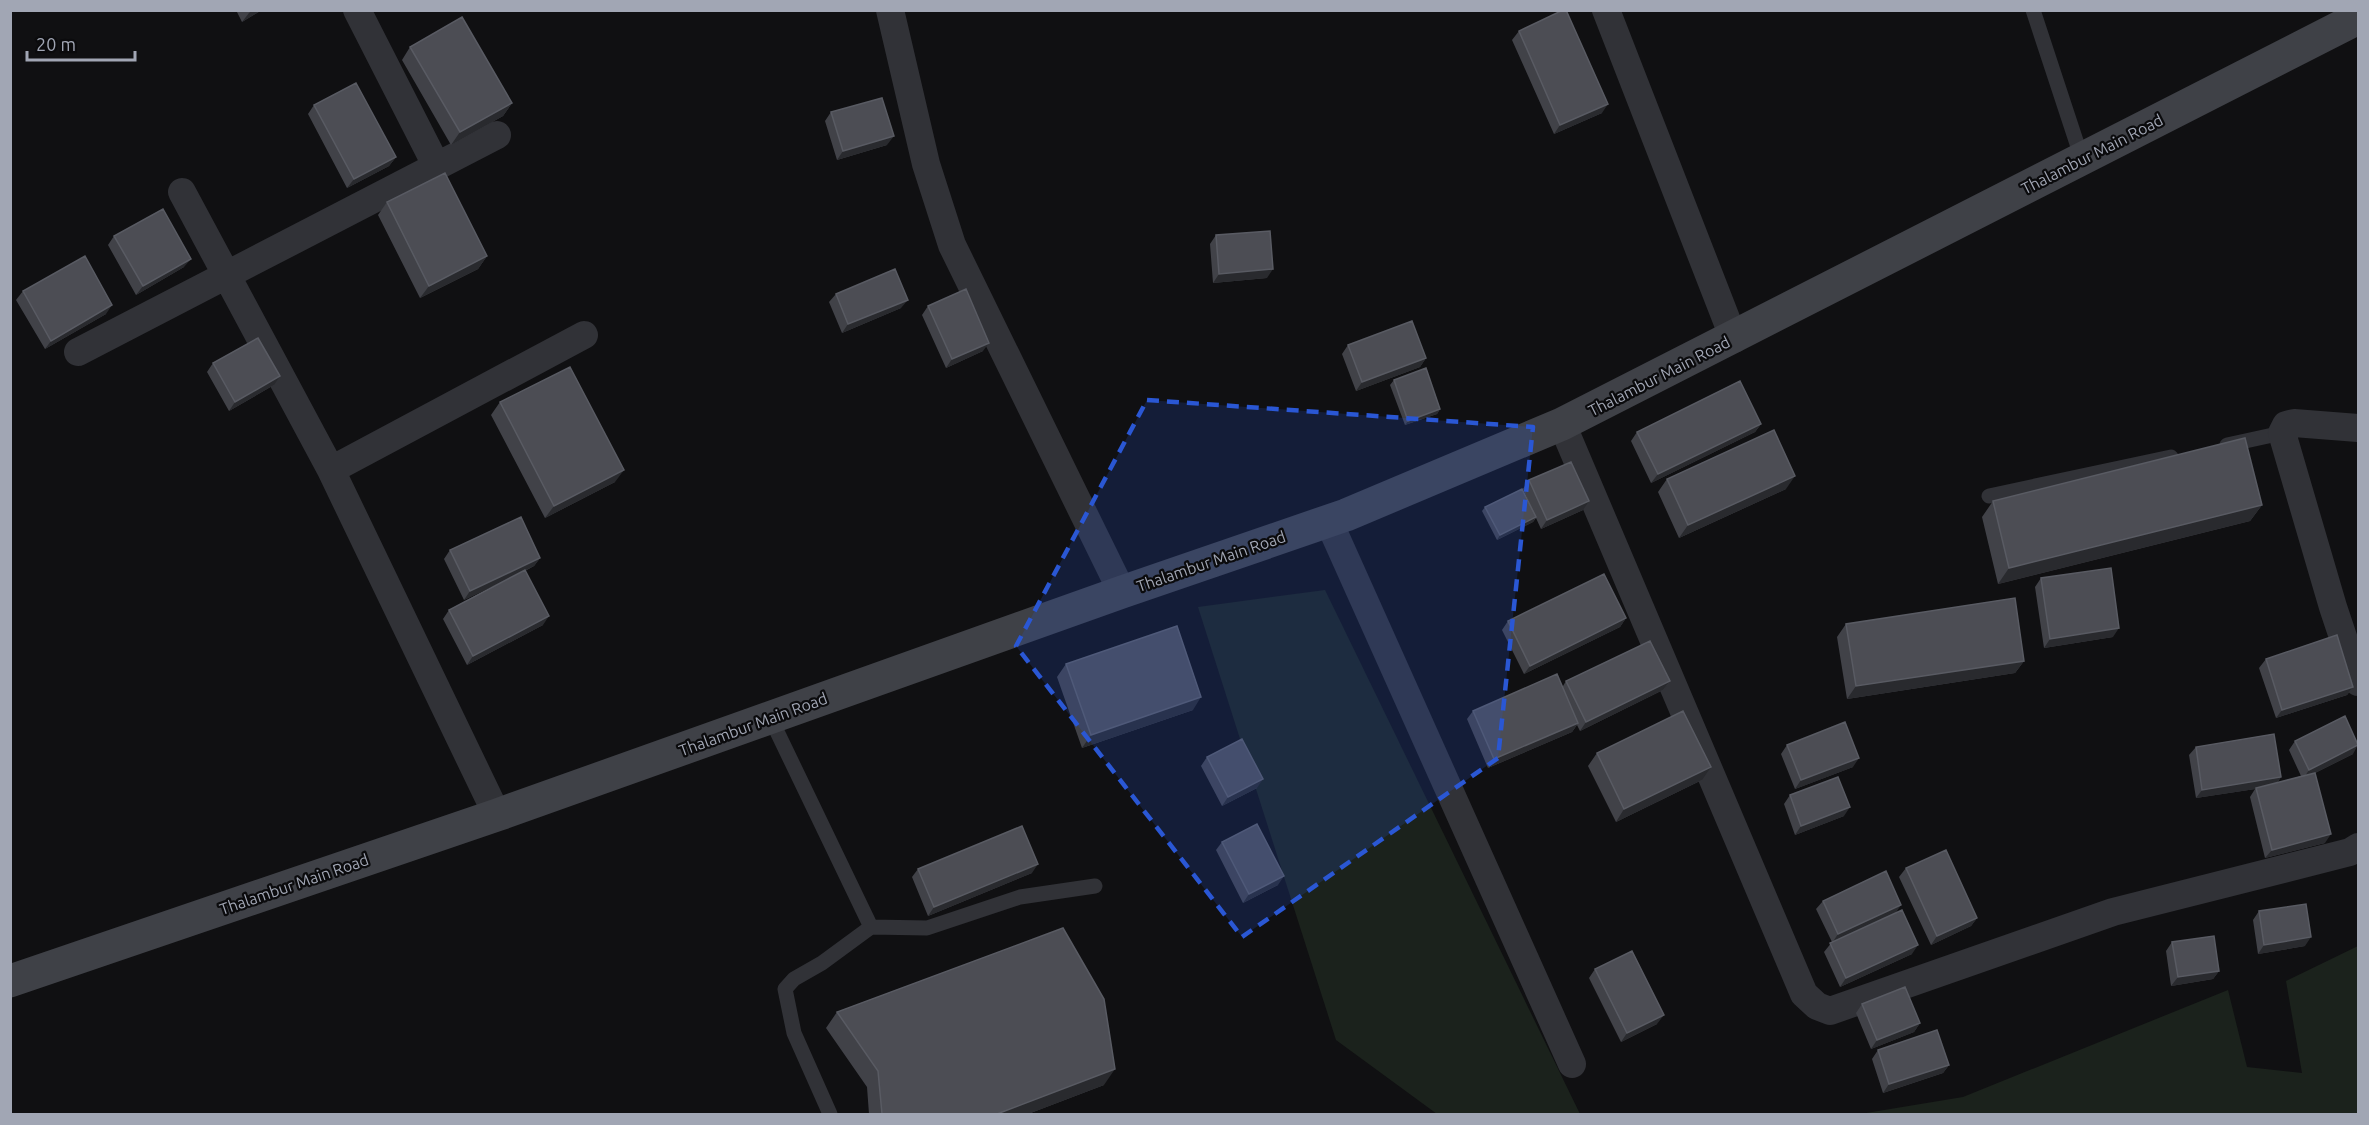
<svg xmlns="http://www.w3.org/2000/svg" width="2369" height="1125" font-family="Ubuntu,sans-serif">
<rect width="100%" height="100%" fill="#101012"/>
<!-- green -->
<path fill="#1b221c" d="M1325 590 1580 1114H1437L1336 1040 1198 607Z
M2358 946V1114H1860L1963 1097 2228 990 2247 1067 2302 1073 2286 981Z"/>
<g fill="none" stroke-linecap="round" stroke-linejoin="round">
<!-- lane -->
<path stroke="#313237" stroke-width="15" d="M2033 10 2082 159
M2227 445 2282 433
M1989 496 2171 457
M770 717 871 927 822 963 794 979 785 989 794 1033 830 1114
M871 927 927 928 1020 897 1095 886"/>
<!-- street -->
<path stroke="#313237" stroke-width="28" d="M357 10 437 167
M890 10 926 164 952 245 1122 592
M1606 10 1734 339
M182 192 331 470 497 815
M78 352 497 135
M1562 424 1804 994 1817 1006 1830 1011 2113 912 2350 852 2358 847
M2358 428 2294 423 2286 425 2282 433 2333 607 2358 682
M331 470 584 335
M1329 522 1572 1064"/>
<!-- secondary -->
<path stroke="#3f4147" stroke-width="33" d="M10 981 497 815 1122 592 1346 515 1562 424 2358 18"/>
</g>
<!-- wall -->
<path fill="#414248" d="M236 10H262L242 22Z
M1519 31 1602 113 1554 134 1512 40Z
M410 47 512 103 503 116 451 145 402 60Z
M314 105 396 157 389 166 347 188 308 114Z
M831 112 887 145 837 160 825 121Z
M387 202 487 256 478 269 420 298 378 215Z
M1216 235 1267 278 1213 283 1210 244Z
M114 236 184 267 136 295 108 245Z
M23 291 106 314 45 349 16 300Z
M836 294 901 308 842 333 829 302Z
M928 306 983 351 946 368 922 315Z
M1348 345 1426 358 1420 367 1356 391 1342 354Z
M213 363 274 385 229 411 207 372Z
M1394 380 1440 409 1437 414 1405 425 1390 385Z
M500 402 615 482 545 518 491 415Z
M1761 424 1755 432 1651 483 1631 441 1637 432Z
M1667 479 1786 489 1679 538 1658 492Z
M1529 480 1583 510 1541 529 1536 518 1533 522 1497 540 1482 511 1485 507 1532 509 1523 489Z
M1993 501 2262 505 2250 521 1998 584 1982 517Z
M450 550 540 558 534 566 525 571 543 625 467 665 443 619 449 610 513 576 464 600 444 559Z
M2041 578 2113 637 2044 648 2035 587Z
M1626 618 1620 627 1524 674 1502 630 1508 621Z
M1846 624 2024 661 2015 673 1847 699 1837 637Z
M2266 659 2353 687 2347 695 2276 718 2259 668Z
M1066 664 1193 710 1082 748 1057 677Z
M1566 681H1670L1663 690 1580 731 1577 725 1572 732 1488 768 1467 719 1473 711 1563 686Z
M2295 741 2353 754 2315 773 2325 843 2265 858 2250 797 2255 789 2196 798 2189 755 2196 747 2281 777 2277 783 2301 776 2289 750Z
M1787 745 1853 767 1795 789 1781 754Z
M1597 753 1702 780 1616 822 1588 766Z
M1207 757 1257 788 1222 806 1201 766Z
M1790 795 1844 816 1795 835 1784 804Z
M1222 842 1278 885 1243 903 1216 850Z
M1906 868 1977 918 1971 926 1931 945 1899 877Z
M918 869 1032 873 928 916 912 877Z
M1823 901 1896 913 1912 954 1840 987 1824 952 1832 942 1816 909Z
M2259 911 2305 946 2258 954 2253 920Z
M2172 942 2219 971 2213 979 2171 986 2166 951Z
M1595 969 1657 1024 1621 1042 1589 978Z
M1862 1004 1920 1023 1914 1032 1871 1049 1856 1013Z
M837 1012 1104 1085 1028 1114H869L867 1087 826 1028Z
M1878 1050 1949 1065 1943 1073 1883 1093 1872 1059Z"/>
<!-- shaded-wall -->
<path fill="#292a2e" d="M253 10H262L242 22 249 13Z
M512 103 503 116 451 145 460 132Z
M1608 104 1602 113 1554 134 1560 125Z
M894 136 887 145 837 160 843 151Z
M396 157 389 166 347 188 354 179Z
M487 256 478 269 420 298 429 286Z
M191 259 184 267 136 295 143 286Z
M1273 269 1267 278 1213 283 1219 274Z
M908 300 901 308 842 333 848 324Z
M112 305 106 314 45 349 51 341Z
M989 343 983 351 946 368 952 359Z
M1426 358 1420 367 1356 391 1362 382Z
M280 376 274 385 229 411 235 402Z
M1440 409 1437 414 1405 425 1408 421Z
M1761 424 1755 432 1651 483 1658 474Z
M624 470 615 482 545 518 554 506Z
M1795 476 1786 489 1679 538 1688 525Z
M1589 501 1583 510 1541 529 1547 520Z
M2262 505 2250 521 1998 584 2009 568Z
M1536 517 1533 522 1497 540 1500 535Z
M540 558 534 566 464 600 470 591Z
M549 616 543 625 467 665 473 656Z
M1626 618 1620 627 1524 674 1530 666Z
M2119 628 2113 637 2044 648 2050 639Z
M2024 661 2015 673 1847 699 1856 686Z
M1670 681 1663 690 1580 731 1586 722Z
M2353 687 2347 695 2276 718 2282 710Z
M1201 697 1193 710 1082 748 1091 735Z
M1578 723 1572 732 1488 768 1494 759Z
M2358 745 2353 754 2303 779 2309 770Z
M1859 758 1853 767 1795 789 1801 780Z
M1711 767 1702 780 1616 822 1624 809Z
M2281 777 2275 786 2196 798 2202 790Z
M1263 779 1257 788 1222 806 1228 797Z
M1850 807 1844 816 1795 835 1801 826Z
M2331 834 2325 843 2265 858 2272 850Z
M1038 864 1032 873 928 916 934 907Z
M1284 876 1278 885 1243 903 1249 894Z
M1901 905 1895 914 1832 943 1838 934Z
M1977 918 1971 926 1931 945 1937 936Z
M2311 937 2305 946 2258 954 2264 945Z
M1918 945 1912 954 1840 987 1846 978Z
M2219 971 2213 979 2171 986 2178 977Z
M1664 1015 1657 1024 1621 1042 1627 1033Z
M1920 1023 1914 1032 1871 1049 1877 1040Z
M1949 1065 1943 1073 1883 1093 1889 1084Z
M1115 1069 1104 1085 1028 1114H997Z"/>
<!-- building -->
<path fill="#4c4d54" stroke="#595b63" stroke-width="1.5" d="M1563 10H1566L1608 104 1560 125 1519 31Z
M462 17 512 103 460 132 410 47Z
M356 83 396 157 354 179 314 105Z
M882 98 894 136 843 151 831 112Z
M445 173 487 256 429 286 387 202Z
M163 209 191 259 143 286 114 236Z
M1270 231 1273 269 1219 274 1216 235Z
M85 256 112 305 51 341 23 291Z
M895 269 908 300 848 324 836 294Z
M966 289 989 343 952 359 928 306Z
M1412 321 1426 358 1362 382 1348 345Z
M258 338 280 376 235 402 213 363Z
M570 367 624 470 554 506 500 402Z
M1426 368 1440 409 1408 421 1394 380Z
M1740 381 1761 424 1658 474 1637 432Z
M1774 430 1795 476 1688 525 1667 479Z
M2245 438 2262 505 2009 568 1993 501Z
M1571 462 1589 501 1547 520 1529 480Z
M1522 489 1536 517 1500 535 1485 507Z
M521 517 540 558 470 591 450 550Z
M2111 568 2119 628 2050 639 2041 578Z
M525 570 549 616 473 656 449 610Z
M1604 574 1626 618 1530 666 1508 621Z
M2015 598 2024 661 1856 686 1846 624Z
M1177 626 1201 697 1091 735 1066 664Z
M2337 635 2353 687 2282 710 2266 659Z
M1650 641 1670 681 1586 722 1566 681Z
M1557 674 1578 723 1494 759 1473 711Z
M1683 711 1711 767 1624 809 1597 753Z
M2345 716 2358 745 2309 770 2295 741Z
M1845 722 1859 758 1801 780 1787 745Z
M2274 734 2281 777 2202 790 2196 747Z
M1242 739 1263 779 1228 797 1207 757Z
M2315 773 2331 834 2272 850 2256 788Z
M1838 777 1850 807 1801 826 1790 795Z
M1257 824 1284 876 1249 894 1222 842Z
M1022 826 1038 864 934 907 918 869Z
M1946 850 1977 918 1937 936 1906 868Z
M1886 871 1901 905 1838 934 1823 901Z
M2306 904 2311 937 2264 945 2259 911Z
M1902 910 1918 945 1846 978 1830 943Z
M1063 928 1104 999 1115 1069 997 1114H882L878 1071 837 1012Z
M2214 936 2219 971 2178 977 2172 942Z
M1632 951 1664 1015 1627 1033 1595 969Z
M1905 987 1920 1023 1877 1040 1862 1004Z
M1937 1030 1949 1065 1889 1084 1878 1050Z"/>
<!-- marked area -->
<path fill="#2a57d4" fill-opacity="0.2" stroke="#2a57d4" stroke-width="4.5" stroke-dasharray="12 8" stroke-linejoin="round" d="M1147 400 1533 427 1498 758 1242 937 1016 646Z"/>
<g text-anchor="middle" stroke-width="4.5" stroke-linejoin="round" paint-order="stroke">
<!-- street labels -->
<g font-size="16" fill="#a1a6b4" stroke="#0b0b0d">
<text transform="translate(2092 154) rotate(-27)" y="6">Thalambur Main Road</text>
<text transform="translate(1659 376) rotate(-27)" y="6">Thalambur Main Road</text>
<text transform="translate(1211 561) rotate(-19)" y="6">Thalambur Main Road</text>
<text transform="translate(753 724) rotate(-20)" y="6">Thalambur Main Road</text>
<text transform="translate(294 884) rotate(-19)" y="6">Thalambur Main Road</text>
</g>
</g>
<!-- border -->
<rect width="2369" height="1125" fill="none" stroke="#a1a6b4" stroke-width="24"/>
<!-- scale -->
<path d="M27 51v9h108v-9" fill="none" stroke="#a1a6b4" stroke-width="3"/>
<text x="36" y="51" font-size="18" fill="#a1a6b4" stroke="#0b0b0d" stroke-width="4.5" paint-order="stroke">20 m</text>
</svg>
